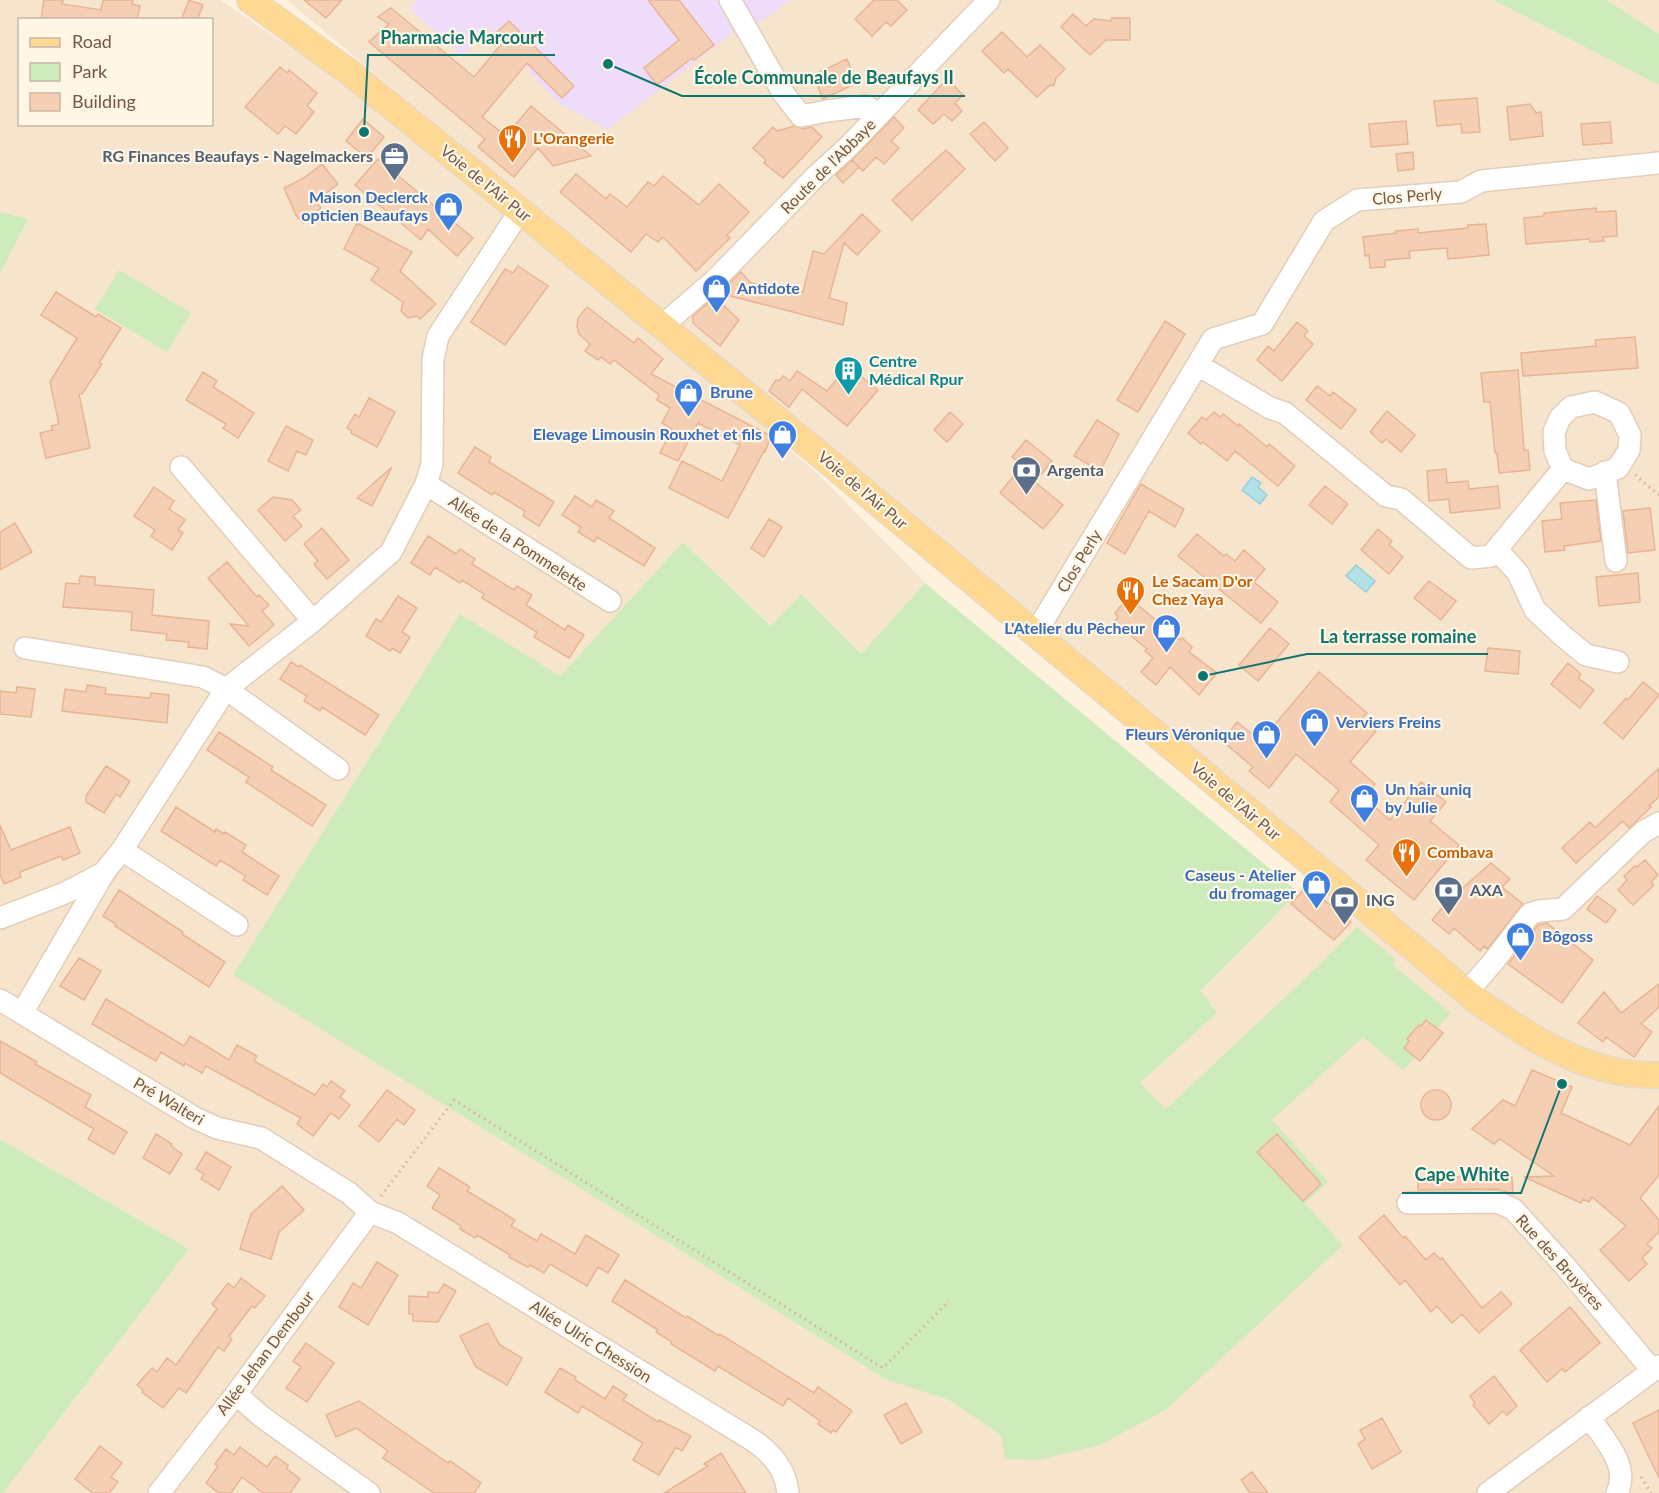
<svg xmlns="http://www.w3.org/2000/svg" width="1659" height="1493" font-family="Lato,sans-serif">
<rect width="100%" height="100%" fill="#fef2de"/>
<!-- residential -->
<path fill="#f6e4cc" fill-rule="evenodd" d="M0 0H220L337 79 649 328 817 473 925 583 861 654 801 594 772 626 683 542 560 676 233 974 635 1222 885 1379 1166 1109 1140 1083 1217 1013 1201 992 1324 864 672 322 990 0H1493L1659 85V1493H3L189 1249 0 1139V274L28 219 0 212ZM20 20H212V124H20Z
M287 0H979L665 317Z
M1607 0H1659V34L1616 6Z"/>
<!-- education -->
<path fill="#efdbfa" d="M418 0H717L734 32 608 129 559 104 488 27 462 56 411 10V6Z
M736 0H791L752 28Z"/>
<!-- green -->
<path fill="#ceebbc" d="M1493 0H1607L1659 34V85Z
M0 212 28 219 0 274Z
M119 270 191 313 167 352 95 309Z
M683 542 771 626 801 594 861 654 925 583 1298 892 1201 991 1217 1013 1140 1083 1166 1109 1297 986 1357 927 1396 960 1393 965 1451 1013 1437 1029 1418 1025 1407 1039 1409 1041 1404 1048 1415 1057 1403 1070 1363 1037 1272 1120 1328 1182 1305 1203 1343 1245 1167 1409 1100 1445 1038 1460 1005 1459 1001 1435 949 1400 885 1379 635 1222 233 975 460 614 560 676Z
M0 1139 189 1249 3 1493H0Z"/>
<!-- water -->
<path fill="#b2dfe8" stroke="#97cfda" stroke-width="1.5" d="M1252 477 1261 483 1258 487 1267 495 1260 504 1242 490Z
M1356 565 1375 581 1366 592 1346 576Z"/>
<!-- building -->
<path fill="#f5cfb4" stroke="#e8b593" stroke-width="1.5" d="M44 0H63L62 4 101 10 103 0H133L132 4 140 6 137 20H41Z
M189 0 203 5 197 20H181Z
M304 0H342L326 18Z
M648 0H679L714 45 694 60 692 58 657 85 644 68 679 40Z
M874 0H897L907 10 891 26 886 22 872 36 855 19Z
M391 8 474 77 504 41 496 33 509 21 574 86 562 98 527 63 482 117 506 136 531 106 591 156 553 166 538 148 514 177 478 147 485 139 369 42 389 24 378 17Z
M1073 14 1086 26 1094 19 1111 21 1112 18H1130V40H1106L1090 55 1061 27Z
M1002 32 1027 57 1040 45 1065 69 1056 78 1054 85 1049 86 1037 97 1008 69 1004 73 982 51Z
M847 59 857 83 823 99 813 75Z
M280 67 287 73 289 70 317 93 307 106 314 112 296 134 285 126 278 134 245 107Z
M947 79 963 95 955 103 962 111 952 121 944 114 933 124 918 110Z
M1477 98 1480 132 1462 133 1461 124 1437 126 1434 101Z
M1530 104 1536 113 1541 112 1543 136 1510 140 1507 107Z
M894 117 904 128 891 141 899 148 884 164 876 157 863 171 852 160Z
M363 119 384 137 367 158 346 141Z
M1406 121 1408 144 1371 147 1369 124Z
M984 122 1008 148 995 161 970 134Z
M1610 122 1612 143 1583 145 1581 124Z
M794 126 803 129 812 127 822 137 783 178 764 163 766 160 753 148 773 127 777 131Z
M946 150 965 169 912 220 892 200Z
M1413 152 1414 169 1398 171 1396 154Z
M378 159 473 238 457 256 428 229 421 240 355 185Z
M852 160 859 167 843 183 836 175Z
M322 164 338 184 316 201 321 208 303 223 296 215 284 188 304 178Z
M576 174 606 199 610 194 627 207 648 182 654 186 663 176 699 205 719 184 749 212 727 235 730 238 696 271 663 237 658 242 646 234 631 252 560 192Z
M1596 208V212L1616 211 1617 236 1603 237 1604 241 1590 242 1589 239 1526 244 1524 218 1544 216V213Z
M862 214 880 231 857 255 844 243 829 298 847 303 843 325 719 293 741 272 751 283 780 289V287L803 292 813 251 824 254Z
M357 223 412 252 400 271 436 304 420 319 417 316 408 318 401 311 403 302 371 280 379 268 344 249Z
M1486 224 1489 255 1448 259 1447 248 1409 251 1410 258 1385 260V267L1370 268 1369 255 1365 256 1363 237 1397 233 1396 231 1418 229V233L1468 228V225Z
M518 266 548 286 505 345 471 322 505 269 513 273Z
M56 292 96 317 98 314 121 328 99 363 102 364 82 394H79L90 448 46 458 40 433 53 430 51 426 59 424 50 382 77 338 41 315Z
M715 297 739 320 720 346 693 323V316Z
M587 307 634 343 638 338 663 359 651 374 771 436 765 452 764 451 728 518 669 488 682 461 722 481 740 445 698 423 678 461 660 453 672 429 662 423 670 408 657 400 659 395 614 360 610 364 601 357 598 360 585 351 590 344 579 334 577 326 578 318Z
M1165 321 1185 334 1138 412 1117 400Z
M1297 322 1308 331 1304 336 1313 344 1282 381 1257 360 1268 346 1274 351Z
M1635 337 1638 368 1523 376 1521 353 1596 346 1595 340Z
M848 366 878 390 847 426 802 389 789 407 769 391 776 380 779 381 783 376 790 381 797 371 827 391Z
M1518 370 1524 450H1528L1530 470 1499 473 1497 453H1495L1490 402H1484L1481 373Z
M203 372 217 381 213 387 254 413 238 438 223 428 226 424 186 400Z
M1317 386 1330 396 1333 392 1356 410 1341 429 1306 400Z
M369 398 395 412 377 447 351 433 352 431 347 428 355 414 359 417Z
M1387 411 1415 435 1401 452 1386 439 1382 443 1370 432Z
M950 412 963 424 947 442 934 430Z
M1214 412 1220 417 1223 414 1238 426 1239 424 1267 447 1269 444 1295 466 1278 486 1235 451 1227 461 1203 442 1201 444 1188 433 1202 417 1206 420Z
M1097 420 1119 434 1100 471 1074 456Z
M286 426 313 440 306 455 297 451 288 471 268 461Z
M1026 440 1052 461 1035 482 1063 505 1043 529 1000 493 1022 465 1012 457Z
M475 447 491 457 489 462 554 502 539 526 523 516 525 511 494 492 492 495 458 473Z
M392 467 372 506 357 498Z
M1446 469 1447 483 1468 481 1469 489 1498 486 1500 508 1450 513 1449 499 1429 501 1427 471Z
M1141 484 1184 509 1175 527 1149 511 1125 554 1107 543Z
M1325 486 1348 504 1332 524 1309 505Z
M154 487 174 501 169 509 185 520 178 530 183 533 172 550 151 536 155 530 134 516Z
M575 496 592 507 596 500 614 511 609 518 655 548 644 566 597 537 594 542 578 532 581 527 562 515Z
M273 497 292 500 301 510 293 516 302 526 285 541 258 510Z
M1596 500 1601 541 1564 546 1565 550 1545 552 1542 521 1562 519 1560 503Z
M1650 508 1655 550 1628 553 1623 511Z
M769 519 782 527 764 557 751 548Z
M15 523 32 552 0 570V532Z
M322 528 349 560 327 579 314 564 318 561 304 544Z
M1378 529 1392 541 1389 545 1403 557 1389 574 1361 550Z
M1197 534 1224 556 1226 554 1235 561 1244 550 1265 569 1254 582 1278 602 1261 623 1178 556Z
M428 536 456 554 460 549 475 559 472 564 514 590 517 586 532 595 526 605 565 630 568 625 584 635 569 658 534 637 537 632 482 598 484 594 462 580 460 583 435 567 430 575 411 563Z
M227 562 257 597 259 595 269 605 262 611 274 625 249 646 230 624 249 626 208 578Z
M1638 573 1640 602 1599 606 1596 577Z
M80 576 95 577V585L154 590 152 615 209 621 207 649 188 647 189 642 166 640 167 634 131 630 132 612 63 607 66 583 79 584Z
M1429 581 1456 601 1441 620 1414 598Z
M398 596 417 608 402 632 410 637 400 653 392 648 390 651 366 636 376 619 381 622Z
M1128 597 1180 640 1182 638 1192 647 1189 652 1217 673 1199 695 1170 667 1156 685 1141 672 1153 658 1145 651 1147 649 1114 622 1118 617 1115 613Z
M1270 628 1289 644 1258 681 1239 665Z
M1488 648 1520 651 1518 674 1485 671Z
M291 662 299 667 300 665 379 715 365 735 322 707 320 711 304 701 307 696 280 679Z
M1568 663 1581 674 1578 678 1594 690 1580 708 1551 684Z
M1319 672 1367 713 1361 719 1376 731 1350 762 1375 784 1364 798 1390 820 1421 782 1446 802 1430 821 1459 845 1414 900 1366 860 1379 845 1330 802 1339 790 1296 754 1269 788 1249 771 1253 767 1222 741 1237 722 1261 741Z
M1643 682 1659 695 1623 739 1604 723 1626 698 1628 700Z
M87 685 106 688 105 694 150 698 151 693 169 695 167 723 62 711 65 689 86 692Z
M17 687 35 689 31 717 0 714V691L16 693Z
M219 732 273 767 271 770 326 805 312 826 246 782 249 777 207 750Z
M106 766 130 781 120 797 116 794 104 813 86 802V796Z
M1659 768V797L1649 806 1651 807 1629 828 1623 821 1576 863 1562 848 1590 822 1595 828Z
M176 807 215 832 216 829 224 834 225 832 246 845 242 852 279 876 267 895 243 880 246 876 220 860 216 866 161 831Z
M0 825 11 850 70 827 80 853 63 860 61 856 20 872 21 877 4 884 0 874Z
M1645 860 1658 875 1651 882 1654 885 1633 905 1618 890 1627 880 1624 876 1635 866 1637 867Z
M1491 863 1510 879 1502 887 1523 904 1487 949 1484 946 1480 951 1454 928 1449 934 1432 920 1455 893H1457Z
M1307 886 1351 922 1334 940 1291 904Z
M119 890 183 932 182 934 225 962 209 987 115 926 116 924 103 916Z
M1597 896 1616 910 1606 923 1587 909Z
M1547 923 1593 960 1562 1003 1508 964 1538 925Z
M79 958 101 971 84 1000 60 986Z
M1659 984V1007L1641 1024 1652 1032 1634 1057 1606 1037 1603 1042 1578 1023 1604 992 1621 1013Z
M106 999 184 1046 190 1036 229 1060 237 1045 257 1056 254 1061 315 1095 323 1084 327 1087 331 1081 345 1091 340 1097 350 1105 339 1119 331 1113 313 1136 297 1124 301 1118 206 1066 202 1073 185 1063 184 1066 161 1052 156 1061 92 1024Z
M1426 1020 1443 1033 1420 1061 1404 1048 1409 1041 1407 1039 1419 1025 1421 1026Z
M0 1041 37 1062 35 1064 91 1095 85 1107 127 1132 114 1154 88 1139 94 1129 0 1073Z
M1532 1070 1572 1087 1561 1113 1630 1145 1659 1106V1175L1640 1198 1659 1220V1232L1647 1244 1652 1248 1642 1258 1647 1264 1629 1281 1600 1250 1626 1226 1592 1197 1589 1202 1583 1199 1581 1203 1524 1177 1554 1176 1500 1139 1494 1144 1472 1129 1503 1100 1515 1106Z
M387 1090 415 1110 404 1125 397 1119 379 1142 359 1126Z
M1421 1105a15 15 0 1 1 30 0a15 15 0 1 1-30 0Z
M156 1134 172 1144 171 1146 182 1154 170 1174 143 1158Z
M1277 1134 1321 1184 1303 1201 1257 1152Z
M206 1152 231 1167 219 1190 201 1179 204 1174 196 1169Z
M439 1168 470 1187 467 1191 515 1220 511 1226 537 1241 541 1234 575 1254 586 1235 619 1255 608 1273 598 1267 587 1286 550 1264 544 1273 530 1265 528 1267 522 1264 509 1257 510 1255 477 1235 475 1238 460 1229 461 1226 432 1208 440 1195 427 1186Z
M1418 1177H1512L1513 1194 1497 1189 1418 1190Z
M282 1186 304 1210 279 1232 271 1259 240 1249 251 1214Z
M1384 1215 1403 1238 1405 1236 1426 1260 1434 1253 1440 1259 1442 1258 1482 1308 1501 1292 1512 1304 1479 1333 1462 1314 1452 1323 1437 1306 1431 1312 1405 1280 1400 1285 1359 1237Z
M377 1262 398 1275 368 1325 339 1307 353 1283 361 1288Z
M241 1278 265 1296 255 1308 252 1306 229 1336 232 1339 224 1351 218 1347 186 1393 179 1388 163 1408 142 1392 143 1390 137 1385 152 1368 157 1372 167 1358 176 1365 217 1309 212 1304 228 1283 234 1288Z
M625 1280 686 1318 687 1316 719 1336 720 1334 814 1393 818 1387 852 1411 836 1432 833 1430 831 1433 818 1424 820 1421 788 1398 783 1406 718 1366 715 1371 671 1344 672 1342 656 1332 658 1330 612 1301Z
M444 1284 456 1291 438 1322 413 1321V1314H409V1296L428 1297V1292L438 1293Z
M1570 1307 1600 1343 1565 1372 1562 1369 1547 1382 1520 1350Z
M488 1323 500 1345 522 1358 507 1385 476 1367 460 1336Z
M306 1343 334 1363 307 1402 286 1388 301 1367 293 1361Z
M560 1368 576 1377 575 1380 605 1399 613 1386 627 1395 623 1400 658 1422 659 1420 691 1436 682 1451 676 1447 659 1475 633 1460 643 1443 582 1406 578 1413 545 1392Z
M1494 1376 1517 1406 1507 1415 1503 1411 1489 1424 1473 1405 1475 1403 1470 1396Z
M359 1401 448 1463 450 1461 481 1483 474 1493H434L383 1458 388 1451 356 1428 336 1437 326 1415Z
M906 1403 922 1432 901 1444 884 1415Z
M1659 1410V1478L1633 1423Z
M1382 1418 1401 1452 1372 1469 1358 1444 1365 1439 1360 1430Z
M100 1446 122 1463 111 1477 118 1482 109 1493H93L75 1479Z
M240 1447 267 1467 275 1456 288 1465 287 1469 300 1479 290 1493H263L242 1477 231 1493H219L206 1483 218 1466 215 1464 226 1449 234 1455Z
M721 1453 746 1493H664L708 1466 704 1464Z
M1252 1472 1268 1493H1250L1241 1480Z"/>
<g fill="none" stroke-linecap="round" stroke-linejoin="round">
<defs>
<path id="minor" d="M730 0 783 93 801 116 827 111 866 106 879 115
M662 326 716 279 815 177 848 147 989 0
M1198 365 1270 408 1285 413 1386 496 1401 499 1471 558 1491 556 1563 469
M1595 402 1619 413 1630 435 1629 450 1618 468 1589 479 1563 469 1555 451 1554 432 1560 418 1571 407Z
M181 467 313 621
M1605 472 1616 561
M426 484 610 601
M1497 550 1518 573 1535 610 1564 637 1586 655 1618 662
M1035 634 1213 339 1262 324 1324 221 1357 200 1461 192 1481 181 1659 163
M25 648 203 677 226 689 338 769
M122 850 237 925
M0 918 65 893 105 872
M1467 992 1493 962 1530 914 1539 911 1563 909 1643 832 1659 823
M0 1000 195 1118 217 1128 261 1138 349 1193 370 1212 398 1223 754 1441C773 1454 786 1470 788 1493
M22 1013 105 871 122 850 226 689 313 621 391 552 426 484 432 464 433 359 438 336 520 211
M1408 1203 1497 1202 1513 1209 1565 1266 1653 1371
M236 1394 262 1417 369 1493
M1589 1417C1603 1438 1631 1466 1617 1493
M159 1493 236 1394 370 1212
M1488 1493 1659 1366"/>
<path id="major" d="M250 0 353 75 818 453 1476 1000C1522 1032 1569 1064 1626 1073 1637 1075 1648 1075 1659 1075"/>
</defs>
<!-- minor casing -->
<use href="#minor" stroke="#e2ceba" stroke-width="24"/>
<!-- major casing -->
<use href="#major" stroke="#ded7d2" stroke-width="28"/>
<!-- path -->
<path stroke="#d9b298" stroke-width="3" stroke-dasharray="1.5 4.5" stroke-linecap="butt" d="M1635 475 1659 495
M381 1196 454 1100 883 1368 949 1301
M1641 1477 1651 1493"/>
<!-- minor -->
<use href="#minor" stroke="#fff" stroke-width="21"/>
<!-- major -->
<use href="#major" stroke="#ffd994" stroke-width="26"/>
</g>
<!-- icons -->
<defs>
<symbol id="restaurant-pin" viewBox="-11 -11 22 30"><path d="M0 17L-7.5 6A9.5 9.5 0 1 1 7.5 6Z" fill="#e8710a" stroke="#fff6e6"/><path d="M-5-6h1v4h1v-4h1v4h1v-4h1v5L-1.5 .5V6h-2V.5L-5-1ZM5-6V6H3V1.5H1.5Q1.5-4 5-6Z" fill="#fff"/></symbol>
<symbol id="office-pin" viewBox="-11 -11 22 30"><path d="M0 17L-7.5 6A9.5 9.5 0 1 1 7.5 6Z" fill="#5c6f8a" stroke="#fff6e6"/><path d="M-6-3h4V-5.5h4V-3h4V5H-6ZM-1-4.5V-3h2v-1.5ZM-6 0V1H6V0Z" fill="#fff"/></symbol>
<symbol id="shop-pin" viewBox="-11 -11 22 30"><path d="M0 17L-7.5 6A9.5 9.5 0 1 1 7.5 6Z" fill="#3f7fe0" stroke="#fff6e6"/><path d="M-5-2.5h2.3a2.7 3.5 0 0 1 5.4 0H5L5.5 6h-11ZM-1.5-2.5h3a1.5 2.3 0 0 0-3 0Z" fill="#fff"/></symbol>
<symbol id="building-pin" viewBox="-11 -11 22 30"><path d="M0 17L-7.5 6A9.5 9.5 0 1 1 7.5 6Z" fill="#0f9aa8" stroke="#fff6e6"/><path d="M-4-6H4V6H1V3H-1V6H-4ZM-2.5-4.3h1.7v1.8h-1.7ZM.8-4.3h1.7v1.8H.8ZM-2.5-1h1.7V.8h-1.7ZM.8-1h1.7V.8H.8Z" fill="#fff"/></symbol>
<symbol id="bank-pin" viewBox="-11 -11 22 30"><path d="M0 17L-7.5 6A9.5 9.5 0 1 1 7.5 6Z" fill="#5c6f8a" stroke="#fff6e6"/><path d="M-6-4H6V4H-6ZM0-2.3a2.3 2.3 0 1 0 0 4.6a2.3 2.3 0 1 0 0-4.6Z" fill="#fff"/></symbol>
</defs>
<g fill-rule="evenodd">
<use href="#restaurant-pin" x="496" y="122" width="33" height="45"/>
<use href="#office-pin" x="378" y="140" width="33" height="45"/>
<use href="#shop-pin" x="432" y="190" width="33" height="45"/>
<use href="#shop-pin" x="700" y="272" width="33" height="45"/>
<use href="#building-pin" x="832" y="354" width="33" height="45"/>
<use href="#shop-pin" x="672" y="376" width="33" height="45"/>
<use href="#shop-pin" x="766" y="418" width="33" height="45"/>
<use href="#bank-pin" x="1010" y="454" width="33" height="45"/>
<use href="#restaurant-pin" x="1114" y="574" width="33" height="45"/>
<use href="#shop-pin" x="1150" y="612" width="33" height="45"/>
<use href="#shop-pin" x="1298" y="706" width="33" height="45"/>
<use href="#shop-pin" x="1250" y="718" width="33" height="45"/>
<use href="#shop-pin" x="1348" y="782" width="33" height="45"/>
<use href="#restaurant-pin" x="1390" y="836" width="33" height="45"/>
<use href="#shop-pin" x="1300" y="868" width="33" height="45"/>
<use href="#bank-pin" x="1432" y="874" width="33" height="45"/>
<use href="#bank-pin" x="1328" y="884" width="33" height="45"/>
<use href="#shop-pin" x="1504" y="920" width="33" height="45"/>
</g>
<g text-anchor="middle" stroke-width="4.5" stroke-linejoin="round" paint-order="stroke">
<!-- food labels -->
<g font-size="16" font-weight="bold" fill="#c56008" stroke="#fff6e6" text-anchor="start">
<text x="533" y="144">L'Orangerie</text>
<text x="1152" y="587">Le Sacam D'or<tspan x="1152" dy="18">Chez Yaya</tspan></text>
<text x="1427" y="858">Combava</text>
</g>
<!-- service labels -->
<g font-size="16" font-weight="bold" fill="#4e5e75" stroke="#fff6e6" text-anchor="start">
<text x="373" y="162" text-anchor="end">RG Finances Beaufays - Nagelmackers</text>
<text x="1047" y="476">Argenta</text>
<text x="1470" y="896">AXA</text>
<text x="1366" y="906">ING</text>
</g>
<!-- street labels -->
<g font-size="16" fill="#755745" stroke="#fff6e6">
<text transform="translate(828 166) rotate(-45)" y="6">Route de l'Abbaye</text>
<text transform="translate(486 183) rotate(39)" y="6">Voie de l'Air Pur</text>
<text transform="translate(1407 196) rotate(-5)" y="6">Clos Perly</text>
<text transform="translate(863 490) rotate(40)" y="6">Voie de l'Air Pur</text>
<text transform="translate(518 543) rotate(33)" y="6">Allée de la Pommelette</text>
<text transform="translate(1079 561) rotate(-59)" y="6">Clos Perly</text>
<text transform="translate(1236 801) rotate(40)" y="6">Voie de l'Air Pur</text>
<text transform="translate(169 1101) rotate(30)" y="6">Pré Walteri</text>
<text transform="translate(1560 1262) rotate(48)" y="6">Rue des Bruyères</text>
<text transform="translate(591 1341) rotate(32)" y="6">Allée Ulric Chession</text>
<text transform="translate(265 1353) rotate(-53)" y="6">Allée Jehan Dembour</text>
</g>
<!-- shop labels -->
<g font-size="16" font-weight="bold" fill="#366cbe" stroke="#fff6e6" text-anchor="end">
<text x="428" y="203">Maison Declerck<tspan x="428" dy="18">opticien Beaufays</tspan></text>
<text x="737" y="294" text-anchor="start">Antidote</text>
<text x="710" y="398" text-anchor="start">Brune</text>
<text x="762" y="440">Elevage Limousin Rouxhet et fils</text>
<text x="1145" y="634">L'Atelier du Pêcheur</text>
<text x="1336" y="728" text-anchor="start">Verviers Freins</text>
<text x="1245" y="740">Fleurs Véronique</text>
<text x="1385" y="795" text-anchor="start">Un hair uniq<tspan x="1385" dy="18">by Julie</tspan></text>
<text x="1296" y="881">Caseus - Atelier<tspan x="1296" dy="18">du fromager</tspan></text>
<text x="1542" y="942" text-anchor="start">Bôgoss</text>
</g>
<!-- culture labels -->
<g font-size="16" font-weight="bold" fill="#0d838f" stroke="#fff6e6" text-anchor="start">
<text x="869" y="367">Centre<tspan x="869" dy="18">Médical Rpur</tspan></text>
</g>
</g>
<!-- callouts -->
<path fill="none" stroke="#0f766e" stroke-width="2" d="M364 132L368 55H555M608 64L682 96H965M1203 676L1307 654H1488M1562 1084L1521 1193H1402"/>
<g fill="#0f766e" stroke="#fff6e6" stroke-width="2">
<circle cx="364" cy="132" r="6"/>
<circle cx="608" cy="64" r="6"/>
<circle cx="1203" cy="676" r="6"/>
<circle cx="1562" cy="1084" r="6"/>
</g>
<g font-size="18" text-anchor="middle" font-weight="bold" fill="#0f766e" stroke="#fff6e6" stroke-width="4.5" stroke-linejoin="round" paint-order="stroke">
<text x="462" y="44">Pharmacie Marcourt</text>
<text x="824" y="84">École Communale de Beaufays II</text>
<text x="1398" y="643">La terrasse romaine</text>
<text x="1462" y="1181">Cape White</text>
</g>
<!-- legend -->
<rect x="18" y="18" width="195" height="108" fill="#fff6e6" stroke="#c8b6a6" stroke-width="1.5"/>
<rect x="30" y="38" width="30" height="9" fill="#ffd994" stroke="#c8b6a6" stroke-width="1.5"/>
<text x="72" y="48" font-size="18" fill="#755745">Road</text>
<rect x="30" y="63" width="30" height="18" fill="#ceebbc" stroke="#c8b6a6" stroke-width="1.5"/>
<text x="72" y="78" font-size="18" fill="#755745">Park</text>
<rect x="30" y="93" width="30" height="18" fill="#f5cfb4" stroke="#c8b6a6" stroke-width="1.5"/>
<text x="72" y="108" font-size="18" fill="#755745">Building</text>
</svg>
